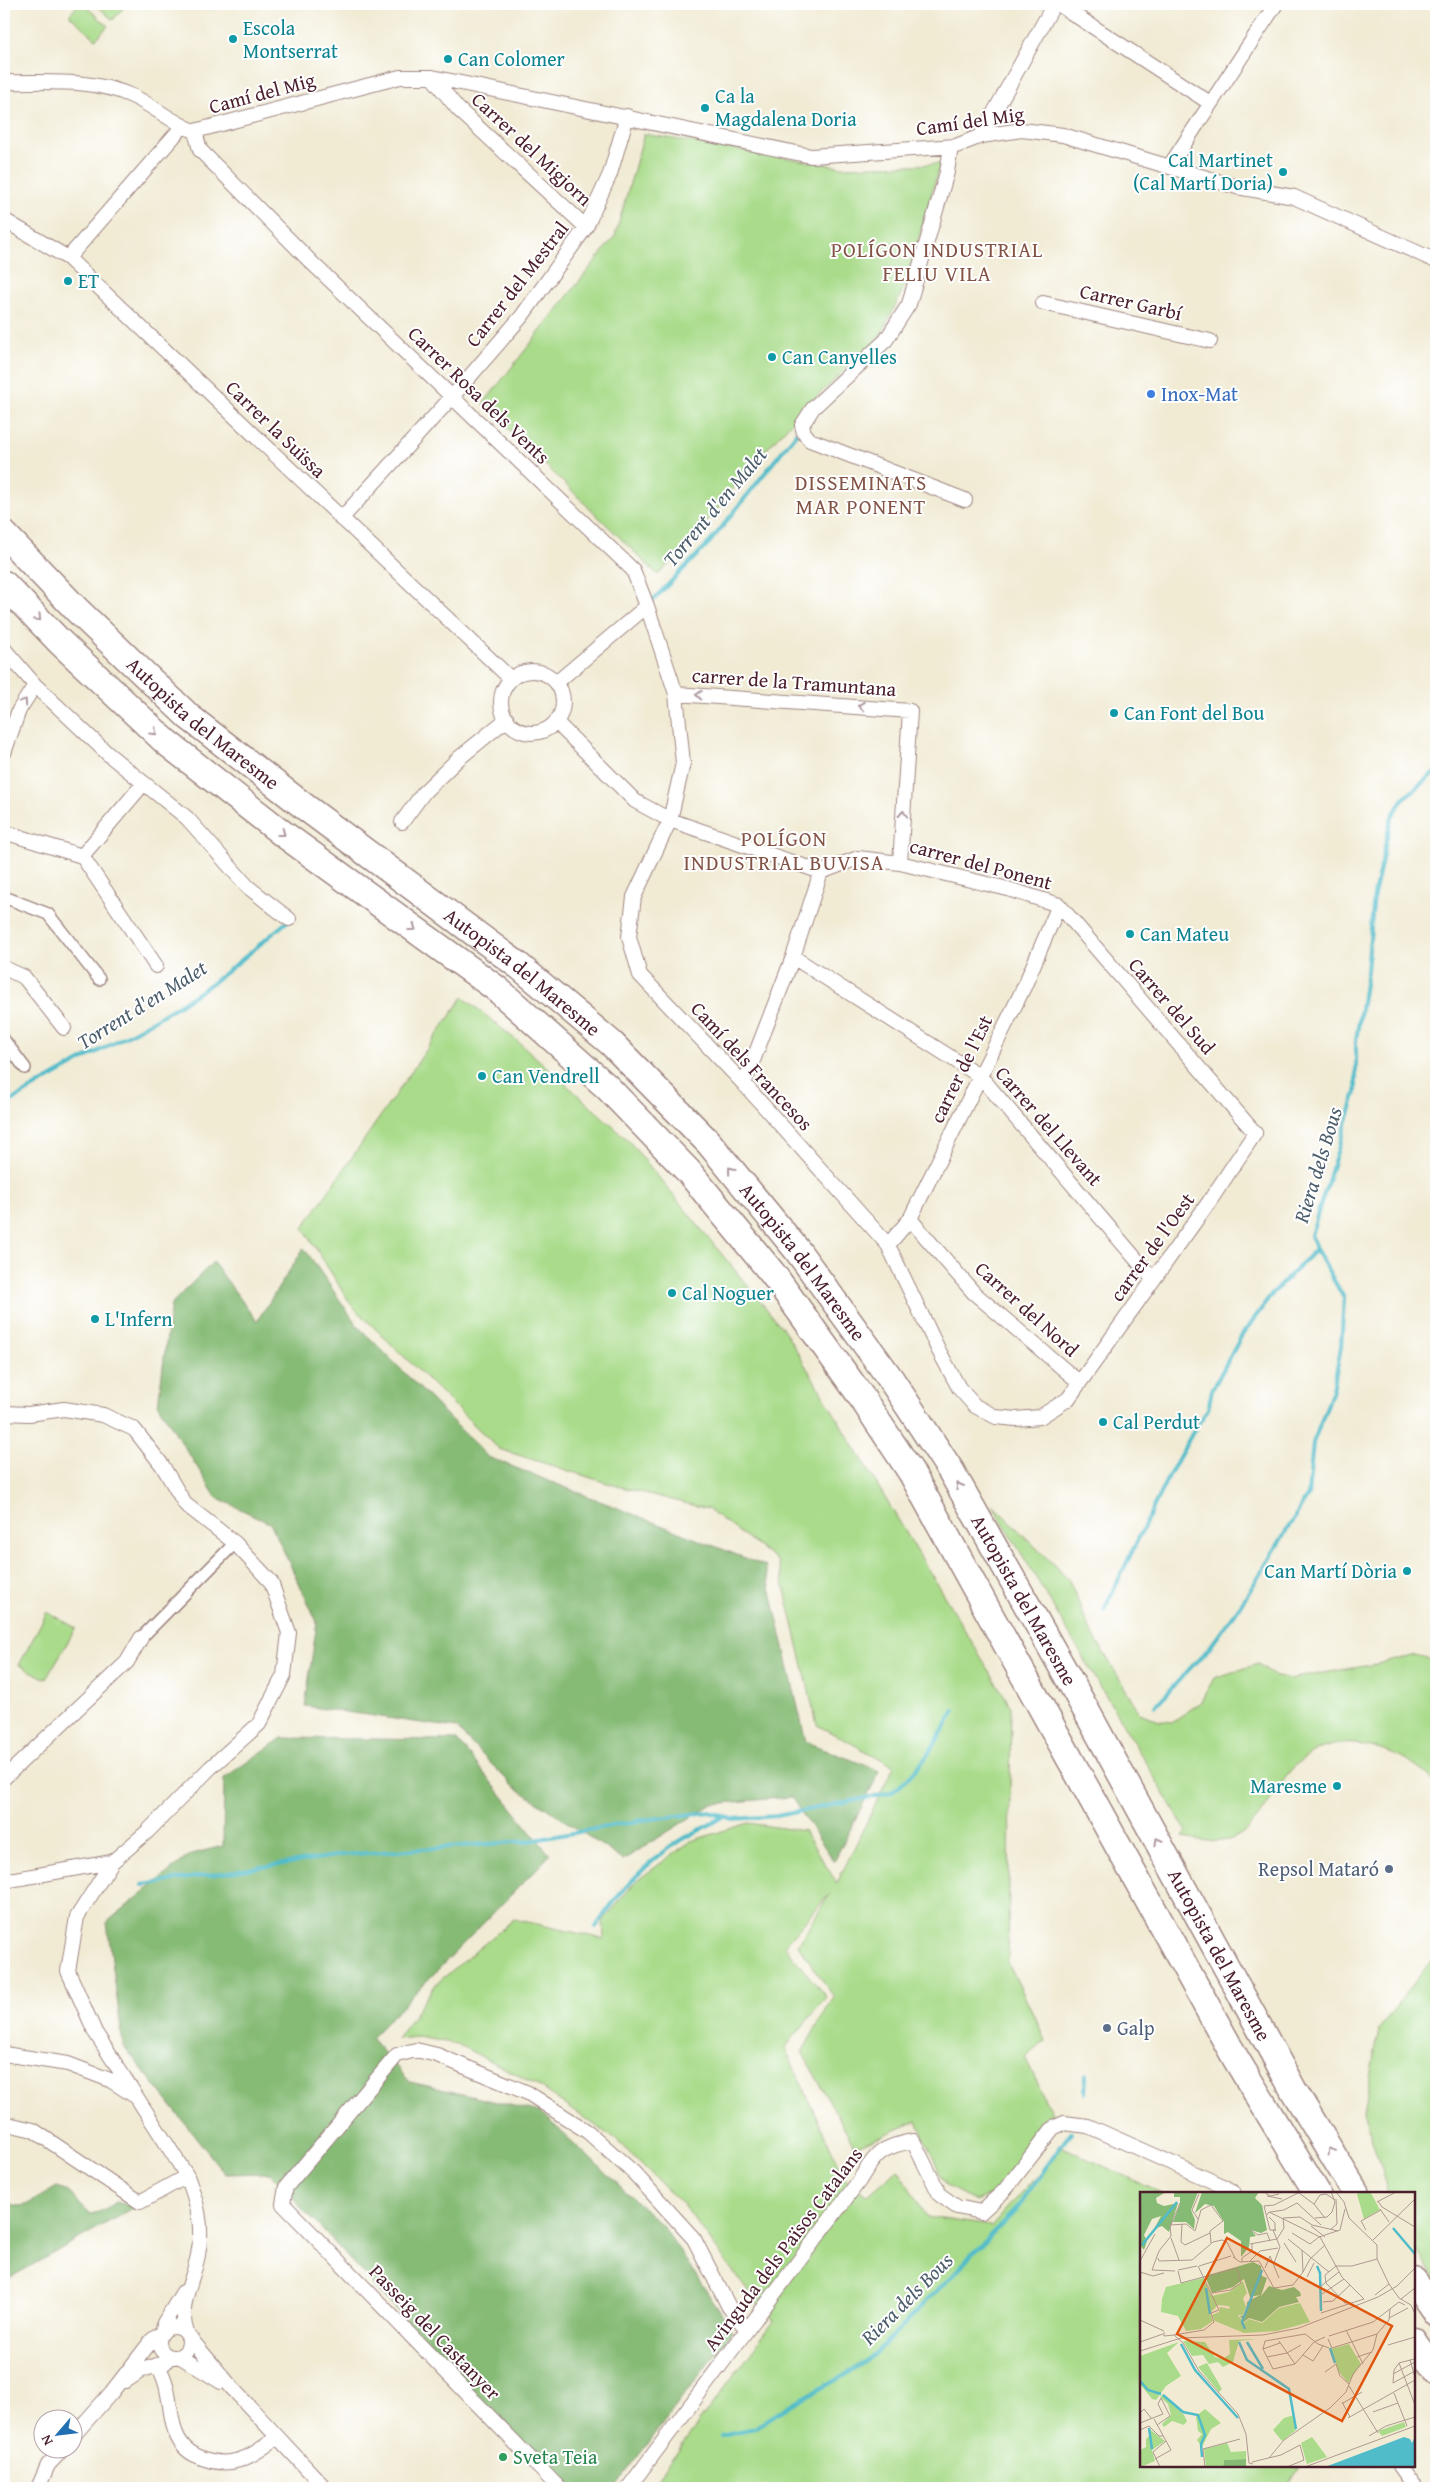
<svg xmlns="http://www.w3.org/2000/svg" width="1440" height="2492" font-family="'Gentium Book Plus',serif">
<rect width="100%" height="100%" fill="#fff"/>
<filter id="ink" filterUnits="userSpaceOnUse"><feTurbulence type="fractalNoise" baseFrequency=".02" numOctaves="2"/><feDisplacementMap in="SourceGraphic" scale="10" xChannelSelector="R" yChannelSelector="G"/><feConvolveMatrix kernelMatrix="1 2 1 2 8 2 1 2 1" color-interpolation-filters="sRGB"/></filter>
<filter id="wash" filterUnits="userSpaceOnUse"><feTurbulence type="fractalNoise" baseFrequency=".0096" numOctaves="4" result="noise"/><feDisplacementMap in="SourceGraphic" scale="20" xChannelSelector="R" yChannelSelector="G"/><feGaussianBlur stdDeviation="1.12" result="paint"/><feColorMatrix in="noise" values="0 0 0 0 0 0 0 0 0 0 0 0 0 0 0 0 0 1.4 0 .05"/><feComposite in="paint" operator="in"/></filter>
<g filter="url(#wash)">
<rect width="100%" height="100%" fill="#f1ebd4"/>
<!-- green -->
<path fill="#a9db8a" stroke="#7a7d5a" d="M79 4H83L108 26 96 39 69 15Z
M95 4H122L125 6 113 20Z
M644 134 842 167 940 164 905 286 880 337 805 408 750 467 690 544 658 575 483 404 615 236Z
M463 997 521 1044 628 1140 784 1330 1011 1707 1008 1962 1046 2041 1025 2057 1053 2116 994 2193 975 2201 945 2185 917 2121 855 2147 802 2052 834 1997 798 1945 830 1893 784 1946 826 1997 785 2048 845 2179 868 2195 898 2169 927 2217 992 2226 1063 2147 1161 2193H1141V2466H1300L1286 2488H650L774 2321 752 2297 683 2204 615 2139 535 2084 457 2044 418 2037 397 2039 436 1984 514 1919 604 1939 603 1921 635 1882 691 1841 748 1823 804 1831 837 1883 894 1766 817 1725 778 1561 708 1509 617 1486 499 1449 352 1306 303 1228Z
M992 1504 1069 1580 1089 1628 1140 1713 1159 1721 1172 1722 1200 1703 1214 1678 1258 1664 1274 1675 1289 1679 1388 1662 1415 1655 1436 1660V1784C1399 1746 1332 1723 1291 1770 1272 1791 1263 1823 1236 1837 1220 1845 1200 1840 1183 1837L1187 1832Z
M47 1612 76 1628 46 1679 19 1665Z
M1436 1954V2281L1414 2245V2193H1389L1364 2110 1379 2029Z"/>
<!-- forest -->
<path fill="#86bb76" stroke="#686d50" d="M304 1248 357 1325 488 1457 765 1566 806 1742 880 1771 834 1861 791 1797 712 1804 623 1860 512 1785 456 1728 305 1706 317 1622 271 1524 216 1497 158 1405 171 1304 213 1262 257 1321Z
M282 1738 457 1740 550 1855 371 2038 410 2082 540 2112 663 2226 733 2331 614 2488H560L270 2173 225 2174 123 2045 107 1922 191 1854 223 1846 224 1778Z
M57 2187C73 2190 78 2206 91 2214L105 2210 116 2202 135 2207 4 2281V2202L19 2206 26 2205Z"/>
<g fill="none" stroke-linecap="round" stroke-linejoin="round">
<!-- stream -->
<path stroke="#50bcca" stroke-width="4" d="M649 604 710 542 799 430
M4 1106C68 1064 138 1034 202 990 232 970 259 944 288 921
M1104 1610 1166 1481 1193 1432 1208 1409 1212 1390 1242 1335 1273 1293 1316 1249
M1155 1706 1210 1647 1243 1602 1308 1495 1313 1443 1333 1390 1341 1347 1344 1298 1316 1249 1311 1235 1356 1092V1040L1367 971 1374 895 1391 819 1402 800 1436 771
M143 1885 342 1855 529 1841 643 1820 709 1812 733 1819 777 1816 891 1793C921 1772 937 1740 955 1710
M596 1927C619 1891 647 1861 683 1839 697 1831 711 1825 724 1816
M1085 2093 1086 2074
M722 2435 754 2428 797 2401 844 2376 875 2354 1015 2211 1071 2132"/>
</g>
</g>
<g filter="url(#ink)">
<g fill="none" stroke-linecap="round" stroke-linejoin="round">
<defs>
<path id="pedestrian" d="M4 897 48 914 99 979
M4 1040 25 1068
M141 1638 235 1543"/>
<path id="minor" d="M1058 4 1210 103
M432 77 458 109 586 227
M4 82C47 83 92 78 132 96 154 106 172 123 195 131L400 77H432L811 156 956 146 981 136 1022 130 1063 135 1237 187 1294 197 1436 261
M195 131 200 150 310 261 633 570 647 606 557 682
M981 136 1054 4
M951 147 947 172 909 304 886 340 813 408 802 425 804 433 810 440 965 500
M1169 167 1276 4
M4 220 68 258 511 679
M68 258 182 127
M1043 303 1210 341
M341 519 452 397 522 316 586 227 610 174 627 116
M647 606 676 694 683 763 670 820 634 897 629 937 640 975 744 1084 888 1245 939 1351 959 1388 975 1406 996 1417 1016 1419 1040 1417 1068 1399 1209 1202 1255 1133 1059 905
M4 649 35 685 108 754 187 818 248 887 289 919
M501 702a31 31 0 1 1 62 0a31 31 0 1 1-62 0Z
M676 694 910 711 900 863
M556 722 635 801 670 820 821 872
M4 753 19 710 35 685
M402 822 424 792 458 759 507 719
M4 832 82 856 156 966
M82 856 144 783
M821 872 858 858 900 863 1008 889 1059 905
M793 957 980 1076 1153 1279
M4 968 24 977 64 1028
M744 1084 793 957 821 872
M910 1219 974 1293 1079 1382
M888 1245 910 1219 1024 987 1059 905
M4 1413 29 1414 64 1409 103 1415 134 1429 162 1465 185 1504 235 1543 271 1582 289 1633 284 1675 259 1724 210 1768 148 1831 112 1862 77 1917 68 1971 95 2032 187 2176C197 2202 204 2226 198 2255 193 2282 177 2305 187 2333
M4 1778 127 1662 141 1638
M4 1881 112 1862
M4 2054 68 2064 110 2080 135 2096
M4 2123 33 2130 140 2202 187 2176
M159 2342a15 15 0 1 1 30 0a15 15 0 1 1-30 0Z
M163 2332 164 2323 183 2292
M189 2337 233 2389 325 2488
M179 2356 221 2382
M157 2365C171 2385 168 2409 175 2431 179 2443 186 2451 197 2456 230 2471 251 2458 277 2437
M126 2381 142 2370 165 2363
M72 2437 111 2393 152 2340 162 2333
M1400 2466 1416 2488
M38 2488 48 2465 62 2450
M559 2488 283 2204 286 2187 397 2055 416 2050 437 2055 528 2093 588 2132 634 2173 694 2239 729 2307 747 2330
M628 2488 859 2181C875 2154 882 2146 913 2141L940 2195 957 2207 981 2212 1004 2191 1053 2128 1064 2123 1088 2126 1223 2186 1234 2193"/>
<g id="motorway">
<path id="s1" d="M4 534 77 610 189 717 305 807 519 966 611 1043 709 1143 797 1250 890 1378 951 1471 1070 1681 1294 2091 1356 2193"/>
<path d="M4 584 60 642 166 742 282 833 497 989 607 1087 688 1171 773 1274 860 1395 911 1472 1236 2059 1317 2193"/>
<path d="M1414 2281 1436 2313"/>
<path d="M1414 2341 1436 2373"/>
</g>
</defs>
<!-- pedestrian casing -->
<use href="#pedestrian" stroke="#9e8580" stroke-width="14"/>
<!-- minor casing -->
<use href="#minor" stroke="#9e8580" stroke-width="16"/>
<!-- motorway casing -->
<use href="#motorway" stroke="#9e8580" stroke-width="29"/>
<!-- pedestrian -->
<use href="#pedestrian" stroke="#fff" stroke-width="11"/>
<!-- minor -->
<use href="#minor" stroke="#fff" stroke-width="14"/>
<!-- motorway -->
<use href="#motorway" stroke="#fff" stroke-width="26"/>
</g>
<!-- one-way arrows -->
<defs><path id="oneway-chevron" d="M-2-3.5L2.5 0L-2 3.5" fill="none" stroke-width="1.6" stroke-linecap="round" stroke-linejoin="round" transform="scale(1.25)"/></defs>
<g stroke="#ae9aa0">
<use href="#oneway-chevron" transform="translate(38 618) rotate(46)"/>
<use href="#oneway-chevron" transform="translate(699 695) rotate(-176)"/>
<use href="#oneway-chevron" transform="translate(24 702) rotate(-56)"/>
<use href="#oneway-chevron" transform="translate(861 706) rotate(-176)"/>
<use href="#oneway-chevron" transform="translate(154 732) rotate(44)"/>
<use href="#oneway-chevron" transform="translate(903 814) rotate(-87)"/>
<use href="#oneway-chevron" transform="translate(282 833) rotate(37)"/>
<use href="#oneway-chevron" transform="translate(413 928) rotate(36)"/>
<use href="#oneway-chevron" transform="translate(731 1170) rotate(-129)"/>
<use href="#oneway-chevron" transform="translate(959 1486) rotate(-120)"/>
<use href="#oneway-chevron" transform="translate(1158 1841) rotate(-119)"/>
<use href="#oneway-chevron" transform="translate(1331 2151) rotate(-121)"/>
</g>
</g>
<!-- markers -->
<g fill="#0f9aa8" stroke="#fff" stroke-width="2">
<circle cx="233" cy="39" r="5"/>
<circle cx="448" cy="59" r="5"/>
<circle cx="705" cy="108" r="5"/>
<circle cx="1283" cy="172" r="5"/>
<circle cx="68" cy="281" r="5"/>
<circle cx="772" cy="357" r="5"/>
<circle cx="1114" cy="713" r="5"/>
<circle cx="1130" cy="934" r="5"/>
<circle cx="482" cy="1076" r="5"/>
<circle cx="672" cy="1293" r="5"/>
<circle cx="95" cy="1319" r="5"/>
<circle cx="1103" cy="1422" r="5"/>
<circle cx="1407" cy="1571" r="5"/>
<circle cx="1337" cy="1786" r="5"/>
</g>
<circle fill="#3f7fe0" stroke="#fff" stroke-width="2" cx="1151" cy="394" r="5"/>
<g fill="#5c6f8a" stroke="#fff" stroke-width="2">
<circle cx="1389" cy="1869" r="5"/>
<circle cx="1107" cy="2028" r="5"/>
</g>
<circle fill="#2e9e5b" stroke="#fff" stroke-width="2" cx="503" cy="2457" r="5"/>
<g text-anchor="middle" stroke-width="4" stroke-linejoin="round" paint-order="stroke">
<!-- culture labels -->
<g font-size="20" fill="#0d838f" stroke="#fff" text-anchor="start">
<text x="243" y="35">Escola<tspan x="243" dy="23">Montserrat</tspan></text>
<text x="458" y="66">Can Colomer</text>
<text x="715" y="103">Ca la<tspan x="715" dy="23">Magdalena Doria</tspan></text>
<text x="1273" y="167" text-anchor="end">Cal Martinet<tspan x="1273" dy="23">(Cal Martí Doria)</tspan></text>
<text x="78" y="288">ET</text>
<text x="782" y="364">Can Canyelles</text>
<text x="1124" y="720">Can Font del Bou</text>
<text x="1140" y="941">Can Mateu</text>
<text x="492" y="1083">Can Vendrell</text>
<text x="682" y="1300">Cal Noguer</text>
<text x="105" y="1326">L'Infern</text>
<text x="1113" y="1429">Cal Perdut</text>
<text x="1397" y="1578" text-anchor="end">Can Martí Dòria</text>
<text x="1327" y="1793" text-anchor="end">Maresme</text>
</g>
<!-- street labels -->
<g font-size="20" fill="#4a1f2b" stroke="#fff">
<text transform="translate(262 93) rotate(-15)" y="7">Camí del Mig</text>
<text transform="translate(970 121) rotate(-8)" y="7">Camí del Mig</text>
<text transform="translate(532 149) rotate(43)" y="7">Carrer del Migjorn</text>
<text transform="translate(517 284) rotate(-52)" y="7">Carrer del Mestral</text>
<text transform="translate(1131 302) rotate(13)" y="7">Carrer Garbí</text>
<text transform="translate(479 395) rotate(44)" y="7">Carrer Rosa dels Vents</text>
<text transform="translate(276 429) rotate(44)" y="7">Carrer la Suïssa</text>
<text transform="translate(794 682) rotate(4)" y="7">carrer de la Tramuntana</text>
<text dy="7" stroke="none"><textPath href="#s1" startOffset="275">Autopista del Maresme</textPath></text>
<text transform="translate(981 864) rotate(15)" y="7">carrer del Ponent</text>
<text dy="7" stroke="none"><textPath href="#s1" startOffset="680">Autopista del Maresme</textPath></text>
<text transform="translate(1172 1006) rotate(49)" y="7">Carrer del Sud</text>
<text transform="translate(752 1066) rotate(47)" y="7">Camí dels Francesos</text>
<text transform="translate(961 1069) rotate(-64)" y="7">carrer de l'Est</text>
<text transform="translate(1049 1126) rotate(49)" y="7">Carrer del Llevant</text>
<text transform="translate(1152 1247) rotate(-54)" y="7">carrer de l'Oest</text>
<text dy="7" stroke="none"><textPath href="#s1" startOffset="1085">Autopista del Maresme</textPath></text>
<text transform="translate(1027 1309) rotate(42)" y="7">Carrer del Nord</text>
<text dy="7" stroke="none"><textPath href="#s1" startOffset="1490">Autopista del Maresme</textPath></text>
<text dy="7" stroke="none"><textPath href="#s1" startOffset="1895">Autopista del Maresme</textPath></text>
<text transform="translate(783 2249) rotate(-53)" y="7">Avinguda dels Països Catalans</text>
<text transform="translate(435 2332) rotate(46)" y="7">Passeig del Castanyer</text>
</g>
<!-- shop labels -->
<g font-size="20" fill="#366cbe" stroke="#fff" text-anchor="start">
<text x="1161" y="401">Inox-Mat</text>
</g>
<!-- service labels -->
<g font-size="20" fill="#4e5e75" stroke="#fff" text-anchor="end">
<text x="1379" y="1876">Repsol Mataró</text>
<text x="1117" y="2035" text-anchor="start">Galp</text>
</g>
<!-- leisure labels -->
<g font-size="20" fill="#27864d" stroke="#fff" text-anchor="start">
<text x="513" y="2464">Sveta Teia</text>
</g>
<!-- neighbourhood labels -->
<g font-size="21" letter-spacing="1" fill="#835346" stroke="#fff">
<text x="937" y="257">POLÍGON INDUSTRIAL<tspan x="937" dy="24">FELIU VILA</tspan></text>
<text x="861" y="490">DISSEMINATS<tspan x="861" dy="24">MAR PONENT</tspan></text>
<text x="784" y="846">POLÍGON<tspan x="784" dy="24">INDUSTRIAL BUVISA</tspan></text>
</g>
<!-- water labels -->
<g font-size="21" font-style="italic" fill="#4c5e6b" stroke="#fff">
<text transform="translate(715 507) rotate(-50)" y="7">Torrent d'en Malet</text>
<text transform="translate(142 1005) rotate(-32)" y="7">Torrent d'en Malet</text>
<text transform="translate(1318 1165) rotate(-73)" y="7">Riera dels Bous</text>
<text transform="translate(907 2299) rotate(-45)" y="7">Riera dels Bous</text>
</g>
</g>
<!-- overview -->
<g transform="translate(1140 2192)">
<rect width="275" height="275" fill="#f1ebd4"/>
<path d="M220 0 231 1 240 18 224 27 217 2ZM63 86 72 104 89 100 103 89 107 101 103 106 106 115 103 123H98L104 131 109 127 122 131 139 116 160 111 170 130 137 139 104 141 75 129 72 123 79 120 80 115 90 117 89 114 78 113 70 121 73 129 61 137 46 139 38 124 21 120 22 107 26 95ZM118 147 99 149 93 170 83 175 78 170 69 172 63 163 52 164 43 149 65 150 75 165 83 167 90 162 89 148ZM39 150 27 161 41 184 26 194 16 208 12 207 0 192V164ZM209 152 221 172 208 191 199 180 191 157ZM67 171 82 197 79 200 58 175ZM23 202 44 223 47 229 44 233 32 229 24 235 22 232 31 223 28 212 20 205ZM65 217 81 231 71 237 62 255 57 248 62 242 58 239 56 224ZM154 223 156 238 142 249 133 238 144 226ZM264 230 266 235 242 244 238 239ZM8 236 25 249 12 258 15 269 0 275V258L6 255V247L10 243ZM172 245 187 265 167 272 161 251ZM87 251 91 260 106 259V267L84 268 83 275H66L64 257Z" fill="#a9db8a"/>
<path d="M0 0H26L16 6 17 11 24 14 38 11 29 40 22 34 14 37 21 24 12 27 4 43 7 49 4 58 0 53ZM34 0H58L51 18 55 28 54 37 46 30H33L40 12V5H34ZM62 0H119L115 6 122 13 127 38 121 41 111 38 116 44 110 45 109 55 101 65V49L88 40 84 42V30L74 14 65 12 55 21ZM113 70 121 74 122 84 127 86 121 104 129 94 142 98 154 95 160 100 161 104 156 105 159 110 139 115 122 130 109 126 104 130 100 124 106 123 107 110 120 103 110 105 104 87 93 95 72 101 65 84ZM106 267V275H83L84 268Z" fill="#86bb76"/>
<path d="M275 244V275H185L264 245 270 247 272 251Z" fill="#50bcca"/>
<path fill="none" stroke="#50bcca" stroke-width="2.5" d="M253 36 275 62M2 53 37 10M177 74 180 81 181 119M66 96 70 122M105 137 102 130 122 78M99 150 107 168 149 197 156 237M107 150 123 177M41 152 55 178 98 226M190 156 195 171M0 189 8 198 21 202M23 203 43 220 58 223 65 243 61 252 62 265M9 236 12 257"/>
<path fill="none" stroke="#ae9990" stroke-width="1" d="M124 0 130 4 139 2M196 0 204 10 209 26 237 53V67L249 92 259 106 271 113 275 122M159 1 174 12 180 3M180 3 186 2 195 8M127 4 142 7M238 9 242 15 275 35M237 10 256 0M174 12 185 26M240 17 249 30M130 20 144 18 157 11 181 33M127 23 129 20 180 45 202 85 224 107M129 25 135 31V39M143 26 160 25 172 33 198 39M175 26 187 25 192 20 195 10 191 0M58 27 52 18 59 2M42 32 41 50 45 53 70 41M31 33 40 11M171 34 185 45M191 37 197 32 196 7M111 38 118 43 127 41 130 49M133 38 140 55 134 71M136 38H130L124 14 134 13 160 0M226 38 221 29 241 18M152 41 170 52 179 45M179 45 200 38 205 17M31 46 39 68M148 47 189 80M233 48 275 7M144 51 156 70M110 52 137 47 144 36 143 26M162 58 163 80 170 67M93 65 100 70 119 69 134 96 153 93 163 80M18 66 19 69 52 68 73 50 82 48 87 50 95 66M170 67 185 53M0 69 15 42M110 69 120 59 138 56M102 70V66L112 59V52M59 74 91 64M125 76 130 64 139 86M38 78 57 74M35 79 12 78 19 59 31 44 30 33 46 32 55 39 61 18 71 13 83 29 70 39 71 51M38 79 41 91 97 76 101 91 90 98 72 101M0 80 13 84 24 81M167 85 174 71M186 91 185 83 196 74H212L237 67M186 91 206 112M181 94 199 80M182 102 204 87M235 103 249 92M261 107 275 96M183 110 193 109 210 93M181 121 224 107M249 126 268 116M0 128 24 139M206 138 223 172M24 140V144L34 143 43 151 59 179 98 222 106 242 109 271 113 272M34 143 64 138 74 130 71 121 79 118 58 74M189 144 233 130 259 110 265 113M188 147 192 156 237 142M139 149 155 172M0 150 23 142M248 153 275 145M123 157 125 149 165 142 178 152 189 156M123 157 133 177 155 172M123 157 140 151M0 159 41 146 123 143 159 136 238 105 257 94 275 76M163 163 173 169 183 154M127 165 147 161 161 153M217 165 232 160M270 168 275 185M259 171 254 178 253 191 275 179M259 171 275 213M259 171 274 167M155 172 174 150 185 145M185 180 196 172 200 184 209 192M253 182 275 170M209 194 238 241M254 201 267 234M202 210 210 225M203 211 222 200M233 220 258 211M0 221 4 217 12 227M208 226 275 188M14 227 31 258 15 267M0 231 23 222M17 233 30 224 21 206 18 212 23 222M0 238 9 234 19 244H23M229 244 246 234 275 225M129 266 144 248 190 216 206 200 213 182 233 158 237 142 249 128 250 117M112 270 141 263 160 253 164 268 147 275M20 275 13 260 26 249M65 275 63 257 100 247M165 275 275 234"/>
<path fill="#e0560e" fill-opacity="0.15" stroke="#e0560e" stroke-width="2.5" d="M87 46 252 134 202 229 37 142Z"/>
<rect width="275" height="275" fill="none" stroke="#4a1f2b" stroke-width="2.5"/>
</g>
<!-- margin -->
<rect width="1440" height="2492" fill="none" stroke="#fff" stroke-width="20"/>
<!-- north arrow -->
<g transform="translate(58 2434) rotate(242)"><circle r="24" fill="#ffffff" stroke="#b7a5aa"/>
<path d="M0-4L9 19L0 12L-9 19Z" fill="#1f6fb2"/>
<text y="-8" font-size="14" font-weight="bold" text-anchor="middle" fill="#4a1f2b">N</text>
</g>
</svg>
